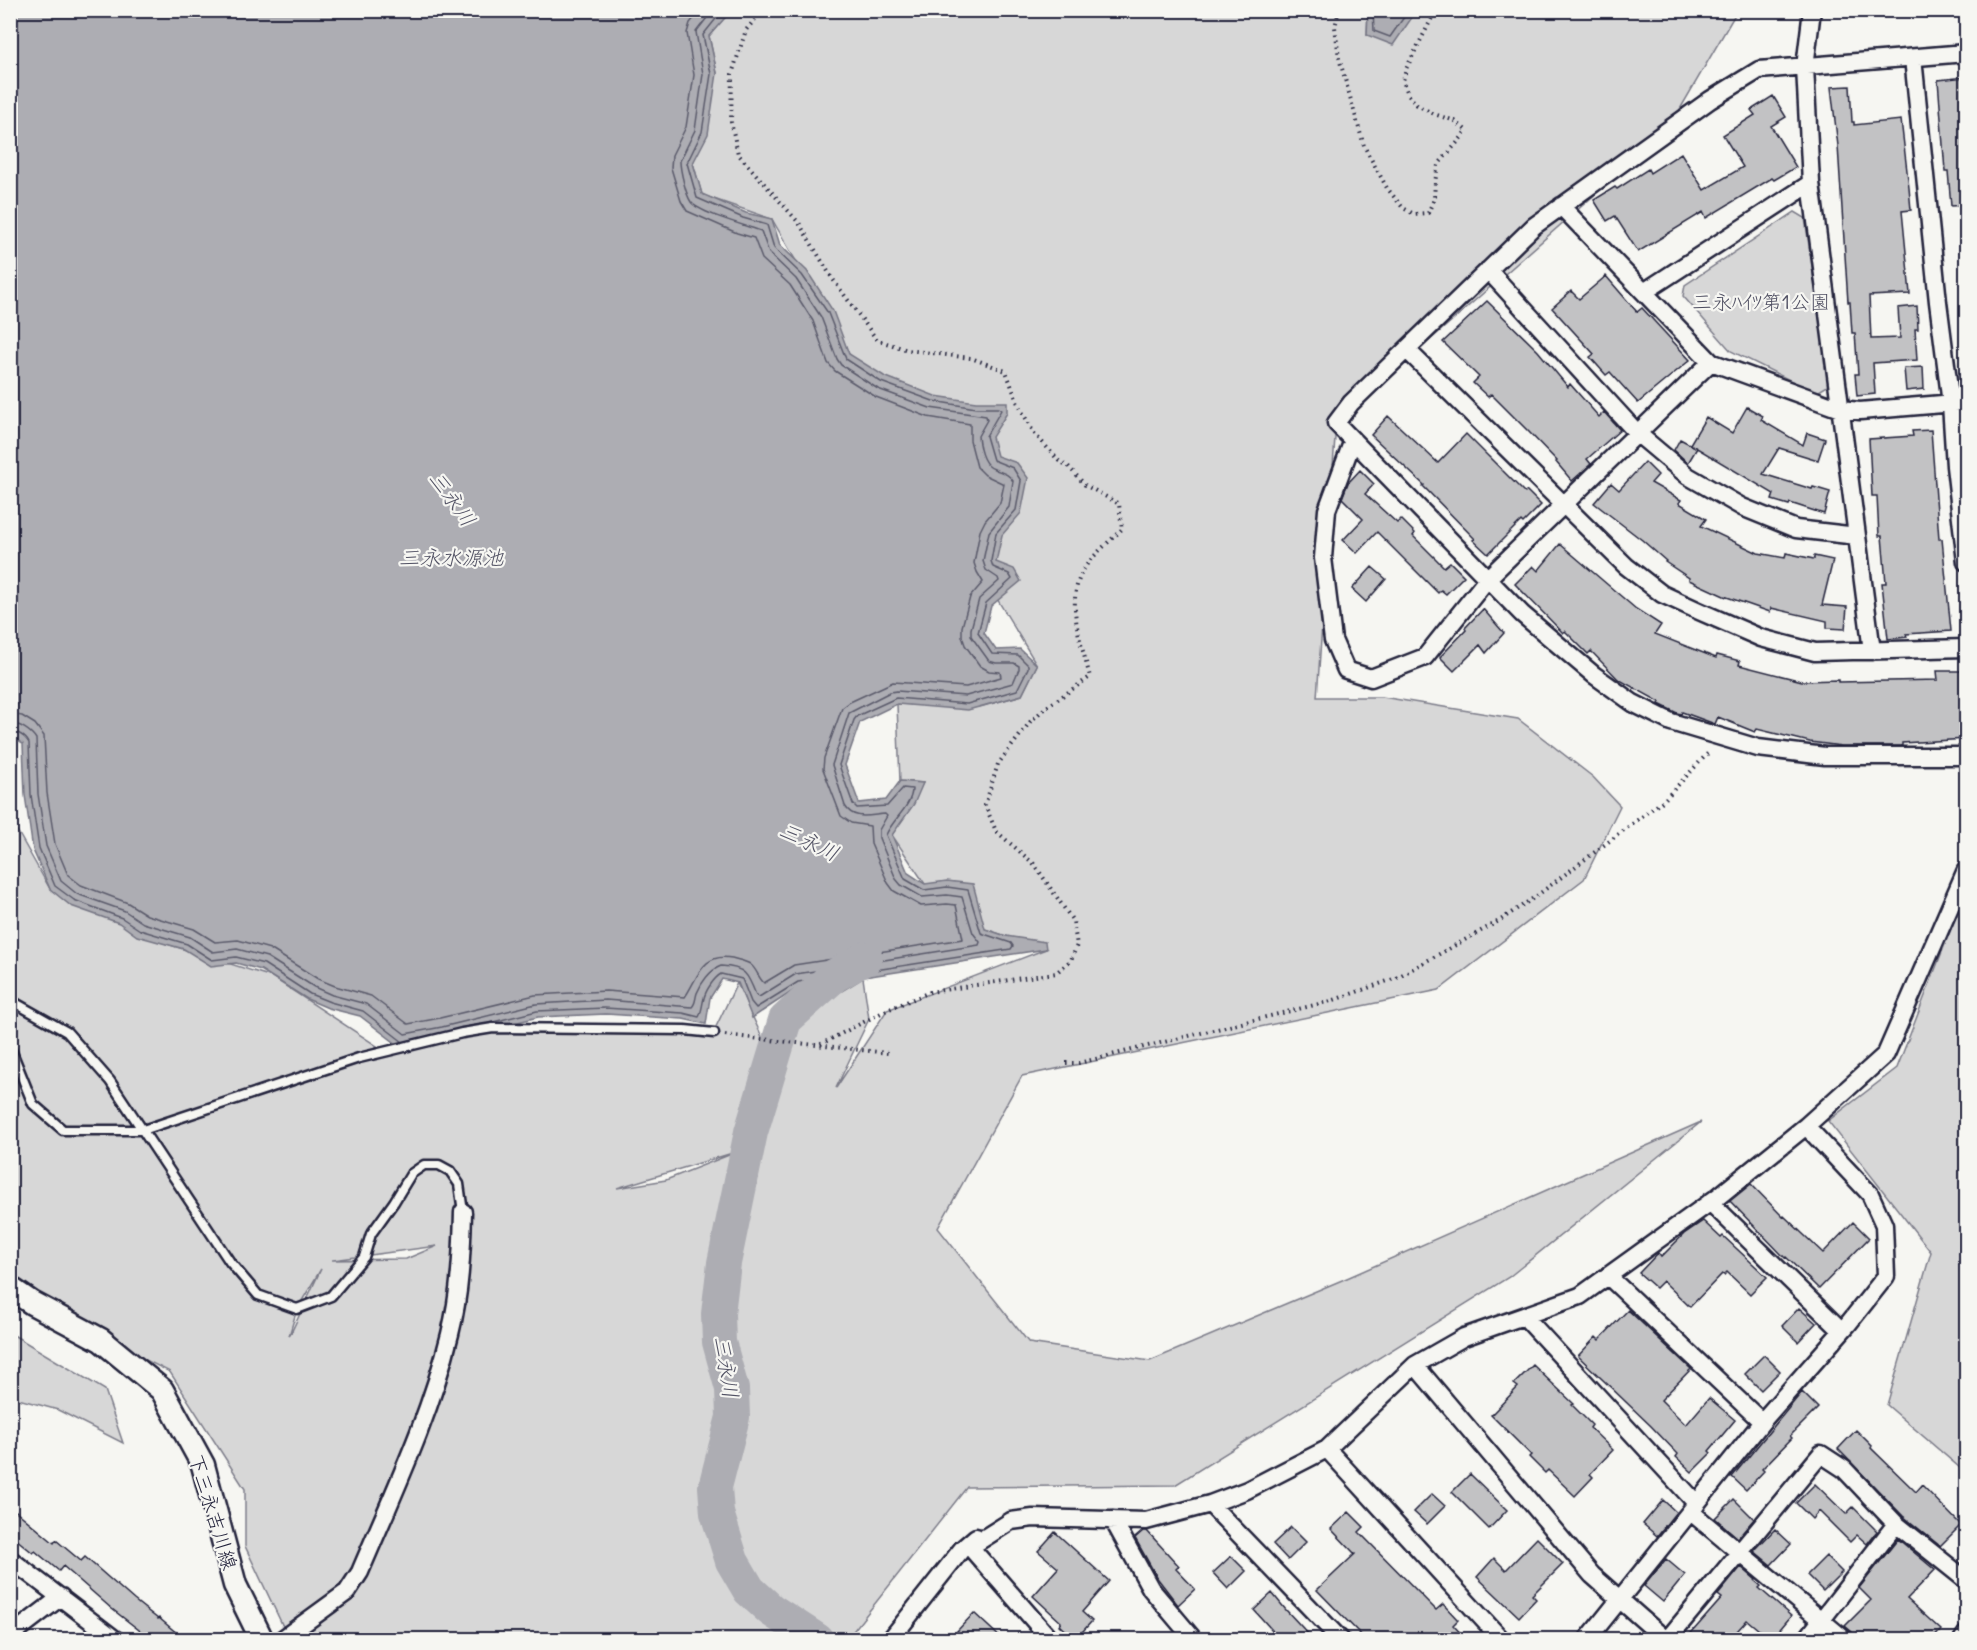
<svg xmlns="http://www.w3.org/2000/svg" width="1977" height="1650" font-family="Delius,'Klee One',sans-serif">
<rect width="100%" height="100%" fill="#f6f6f2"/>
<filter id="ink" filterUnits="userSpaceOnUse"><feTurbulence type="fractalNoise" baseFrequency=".0167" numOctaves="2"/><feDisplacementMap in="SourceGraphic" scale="12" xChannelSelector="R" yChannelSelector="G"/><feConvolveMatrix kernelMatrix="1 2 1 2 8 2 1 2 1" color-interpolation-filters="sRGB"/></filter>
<g filter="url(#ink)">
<!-- green -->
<path fill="#d7d7d7" stroke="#7c7c89" stroke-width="1.5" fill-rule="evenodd" d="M731 10H1368L1367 35 1415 13V11H1737L1668 130 1336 423 1317 697H1382L1518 719 1593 777 1620 806 1584 879 1439 990 1022 1076 938 1228 1029 1343 1150 1361 1347 1278 1701 1122 1509 1277 1175 1485 967 1487 847 1639H289L245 1546V1489L170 1372 32 1303 11 1278 10 818 50 889 164 943 272 977 386 1052 462 1033 685 1030 713 1033 737 983 763 1039 863 978 869 1019 836 1088 887 1010 1046 949 985 929 925 884 892 835 923 783 900 781 897 704 980 707 1022 695 1037 665 849 354 772 219 702 195 693 163 717 73 709 36ZM739 1151 666 1180 617 1188ZM437 1246 406 1259 332 1260H333ZM321 1269 290 1335 289 1336 297 1309Z
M1795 212 1805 218 1829 385 1816 393 1731 351 1683 296 1685 285Z
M1966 890V1473L1887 1405 1931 1252 1828 1121 1897 1068Z
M10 1333 105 1390 123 1443 58 1410 11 1397Z"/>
<!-- water -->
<path fill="#adadb3" stroke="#757583" stroke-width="1.5" d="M10 11H731L709 36 717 73 708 134 693 163 702 194 746 213 772 219 780 245 807 271 833 311 849 354 884 376 935 396 976 402H1007V413L992 437 997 456 1017 463 1028 478 1021 513 1002 535 996 562 1014 569 1021 581 991 606 984 633 996 650 1020 649 1037 665 1022 695 968 710 897 704 860 722 845 765 859 803 886 800 900 781 923 783 914 804 892 835 908 873 925 884 947 881 973 884 985 929 1006 936 1045 942 1046 949 799 987 752 1018 738 983 722 979 710 998 706 1024 683 1019 606 1014 538 1017 445 1040 402 1048 360 1016 328 1008 307 999 261 970 236 963 211 966 184 949 137 936 119 923 71 906 50 889 33 850 25 795 23 744 10 736Z
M1368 11 1415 10V13L1393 45 1367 35Z"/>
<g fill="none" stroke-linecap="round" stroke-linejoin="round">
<!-- shore -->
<path stroke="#5a5a6b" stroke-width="1.5" d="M1373 10 1374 31 1390 37 1409 10
M10 714 22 716 35 724 44 736 47 793 55 844 68 875 81 885 128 903 147 915 194 929 215 942 238 940 270 949 318 979 335 986 371 996 408 1024 440 1018 535 995 606 991 685 997C698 978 702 952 732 958 738 960 745 961 750 964 757 969 758 978 764 983L794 965 963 939 956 905 947 904 921 906 894 891 888 883 871 844 870 826 851 823 841 816 823 769 824 758 842 708 850 702 893 682 966 687 1001 677 1000 672 989 671 980 666 965 645 962 636V627L970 597 983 582 977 572 974 563 980 531 985 521 1000 503 1004 484 985 475 977 467 970 440V424L928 417 876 397 835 371 828 363 813 321 790 285 762 259 754 238 737 233 687 211 681 201 671 168 672 155 686 127 694 75 687 33 690 23 701 10
M10 723C20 724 31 731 36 739L38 794 46 846 61 881 77 894 125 911 143 923 190 937 213 952 237 949 267 957 314 987 332 995 366 1004 405 1034 442 1027 536 1004 606 1000 692 1007C696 1003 695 999 697 993 701 983 710 970 721 966 745 967 748 974 756 995L759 997 796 974 979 945 980 942 973 933 962 897 947 895 922 897 901 885 896 879 879 838V830L887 816 885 814C870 815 854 821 845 806L832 765 849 713 890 692 897 691 966 696 1013 683 1019 669V666L1014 663H996L989 661 971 636V629L979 599 999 581 998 578 986 570 983 561 989 532 1009 507 1013 481C1008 473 1002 473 994 469 982 465 979 447 978 436L987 420 986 416 930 408 878 389 841 365 837 359 821 317 796 279 769 253 761 231C747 226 699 213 691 202 686 195 680 170 680 161L695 130 703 74 696 32 713 10
M10 731C17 731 26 737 29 743L31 795 39 848 55 886 74 900 122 918 140 930 187 944 212 960 236 957 264 964 310 994 330 1002 363 1011 403 1042
M489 1023 537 1011 605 1008 683 1013 699 1017C702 1011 702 1005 704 998 706 990 714 978 721 974L742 979 751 1002 756 1008 798 982 1011 949 1013 946 1011 943 981 933 968 890 947 887 924 890 905 879 886 835C892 820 912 806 912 789L903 788 887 806 857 808 853 804 839 765 854 720 857 716 896 698 967 704 1017 690 1028 668V665L1018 655 992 654 978 633 986 603 1012 579 1009 574 993 567 991 561 996 533 1016 510 1021 481 1013 468 993 460 986 436 1001 410 998 408H976L933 401 881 382 846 359 828 313 802 275 774 248 767 225 743 218 697 198 687 163 702 132 711 74 703 35 723 10"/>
<!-- river -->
<path stroke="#adadb3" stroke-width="34" d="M817 1640 771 1610 749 1590 732 1561 717 1513 715 1487 733 1417 732 1389 719 1342 718 1314 724 1263 751 1132 785 1020 834 976 866 958"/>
</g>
<!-- building -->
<path fill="#c2c2c4" stroke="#22223b" stroke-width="1.5" d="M1966 77V205L1951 206 1948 171H1945L1938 80Z
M1850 86 1852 122H1854V125L1901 120 1909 188 1911 210 1902 211 1910 294 1869 296 1871 339 1900 338 1898 308 1917 306 1918 329H1915L1917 360 1873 363 1875 394 1857 396 1855 374H1858L1855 333H1852L1850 302H1848L1838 146 1831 87Z
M1773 96 1786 117 1771 126 1796 167 1774 180 1772 178 1706 218 1703 212 1638 252 1615 216 1607 221 1594 200 1615 187 1617 189 1648 169 1650 173 1681 153 1704 190 1743 167 1723 135 1755 115 1751 110Z
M1606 276 1637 312 1642 308 1690 360 1638 403 1610 372 1606 375 1590 357 1594 354 1552 308 1571 291 1579 299Z
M1487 301 1538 351 1568 387 1570 384 1599 417 1604 412 1620 430 1587 459 1591 464 1572 481 1556 462 1557 461 1528 431 1491 394 1488 397 1473 383 1479 377 1443 342Z
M1923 367 1924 389 1906 391 1904 368Z
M1747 407 1763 416 1761 420 1803 445 1807 433 1825 439 1818 460 1779 448 1763 474 1812 489 1813 487 1830 492 1824 514 1790 503 1789 505 1772 500 1774 494 1690 444 1706 417 1732 433Z
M1388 416 1438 463 1466 434 1525 493 1527 491 1541 505 1523 523 1521 521 1488 554 1473 540 1475 539 1423 486 1424 485 1371 435Z
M1931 430 1939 539H1942L1951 631 1906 634 1907 637 1888 639 1882 583H1886L1882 536H1879L1877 496H1872L1869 439 1913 436 1912 431Z
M1680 439 1697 448 1688 463 1674 450Z
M1645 462 1658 475 1651 483 1681 500 1679 503 1706 519 1701 526 1758 553 1785 558 1786 553 1814 559V556L1833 560 1822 605 1847 607 1845 629 1827 628V621L1771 608 1770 612 1724 596 1689 580V578L1665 562 1666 561 1642 540 1594 503 1611 483 1619 490Z
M1360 470 1374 484 1365 494 1397 523 1401 519 1415 533 1413 536 1444 567 1450 562 1464 576 1446 594 1441 590 1438 593 1377 532 1357 553 1343 540 1363 519 1342 498 1348 483Z
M1560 544 1636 609 1661 625 1655 634 1716 658 1717 655 1740 661 1739 665 1802 681 1838 680V682L1938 680 1937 671H1962L1963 714 1966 713V739L1902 743V746H1842L1810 742 1757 729 1755 732 1718 717 1715 724 1682 712 1681 714 1677 713 1659 704 1660 702 1618 679 1591 651 1588 654 1565 631 1563 633 1515 584 1533 566 1538 571Z
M1372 567 1386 579 1366 602 1352 589Z
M1483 609 1504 633 1486 653 1480 645 1454 671 1440 657 1466 630 1465 628Z
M1751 1184 1783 1217 1784 1216 1823 1253 1853 1222 1869 1238 1819 1289 1786 1257 1785 1258 1730 1201Z
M1703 1221 1721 1238 1723 1236 1767 1277 1750 1294 1727 1272 1724 1275 1722 1274 1690 1307 1663 1281 1656 1288 1639 1273 1658 1253 1661 1257 1684 1234Z
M1799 1308 1816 1323 1798 1342 1782 1326Z
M1628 1310 1691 1369 1661 1400 1686 1425 1709 1398 1735 1420 1709 1451 1711 1453 1692 1472 1676 1457 1678 1454 1651 1426 1578 1356 1596 1337 1599 1340Z
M1764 1355 1780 1371 1761 1390 1745 1374Z
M1533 1365 1574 1404 1572 1405 1592 1425 1590 1428 1613 1450 1590 1474 1593 1477 1575 1496 1548 1470 1545 1473 1529 1457 1531 1455 1491 1415 1518 1387 1514 1384Z
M1802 1392 1818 1408 1790 1436 1792 1438 1762 1469 1764 1471 1746 1490 1732 1477Z
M1856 1430 1872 1446 1871 1448 1916 1492 1922 1485 1961 1525 1940 1546 1903 1516 1838 1449Z
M1470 1474 1507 1510 1489 1529 1452 1492Z
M1815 1484 1846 1514 1853 1507 1877 1531 1867 1544 1857 1535 1850 1542 1819 1511 1812 1519 1796 1503Z
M1432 1494 1445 1506 1427 1524 1414 1512Z
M1734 1499 1754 1519 1738 1538 1715 1518Z
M1663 1500 1676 1512 1657 1536 1643 1524Z
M10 1506 54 1543 56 1540 81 1561 85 1557 134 1600 158 1619 159 1618 185 1640H152L112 1609 63 1566 59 1571 35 1551 33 1553 10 1534Z
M1349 1512 1364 1527 1359 1532 1436 1610 1443 1604 1458 1620 1453 1625 1467 1640H1366L1317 1590 1355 1554 1331 1529Z
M1291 1527 1306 1542 1288 1560 1273 1544Z
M1775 1529 1791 1544 1771 1565 1754 1551Z
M1143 1531H1147L1179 1566 1176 1569 1195 1589 1178 1605 1158 1579 1135 1538Z
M1055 1532 1109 1581 1082 1612 1092 1621 1075 1640 1059 1625 1061 1622 1033 1596 1058 1568 1038 1551Z
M1537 1538 1563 1564 1532 1595 1536 1599 1519 1617 1477 1577 1494 1558 1506 1570Z
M1898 1539 1935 1570 1907 1599 1941 1630 1932 1640H1855L1852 1632 1845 1626 1871 1600 1859 1588Z
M1231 1556 1246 1571 1228 1589 1213 1573Z
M1826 1556 1842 1572 1823 1591 1807 1575Z
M1666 1559 1685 1575 1663 1602 1644 1586Z
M1741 1567 1756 1580 1755 1581 1761 1586 1759 1588 1791 1616 1771 1640 1747 1620 1729 1640H1685L1722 1598 1718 1595Z
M1272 1593 1286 1610 1314 1640H1281L1254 1610Z
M974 1613 1003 1640H966L957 1631Z"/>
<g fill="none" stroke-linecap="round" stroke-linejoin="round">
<defs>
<path id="service" d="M10 1000 67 1032 110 1081 230 1262 258 1295 297 1309 331 1296 364 1257 371 1234 394 1202 411 1174 424 1165H439L450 1171 459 1184 463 1212
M10 1047 33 1104 63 1130H143L359 1058 462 1033 493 1028 685 1030 714 1033"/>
<path id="minor" d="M1812 10 1805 67 1811 183 1872 651
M1966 53 1759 70 1710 100 1534 226 1351 403 1336 423 1522 614 1594 675 1633 703 1671 722 1758 748 1825 756H1966
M1913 58 1938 302 1951 404 1955 466 1966 562
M1561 206 1711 362 1840 409 1860 411 1966 402
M1488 270 1638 434 1688 476 1742 507 1796 529 1857 536
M1644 292 1811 183
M1407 350 1626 566 1662 594 1699 611 1761 638 1815 652 1966 648
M1353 440 1327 510 1323 558 1333 640 1346 670 1371 678 1425 657 1488 578 1711 362
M1710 1202 1842 1331
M1608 1276 1762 1422
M1524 1316 1697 1504
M1415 1365 1592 1575 1666 1640
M1327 1449 1502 1640
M1210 1504 1341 1640
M1691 1512 1845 1640
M1113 1520 1151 1589 1194 1640
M970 1547 1011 1521 1033 1518 1146 1521 1210 1504 1247 1490 1327 1449 1415 1365 1464 1337 1580 1296 1719 1196 1806 1126 1886 1054 1966 870
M970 1547 1051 1640
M10 1559 116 1640
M10 1636 61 1597
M281 1640 347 1592 360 1572C393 1494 430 1417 450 1334 460 1294 462 1252 463 1212
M890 1640 962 1549 976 1537
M1587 1640 1766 1417 1848 1324 1886 1276 1884 1225 1870 1194 1806 1126
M1667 1640 1821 1454 1844 1469 1896 1524 1966 1580
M1806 1640 1896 1524
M1962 1640 1966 1634"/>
<path id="secondary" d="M10 1288 32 1303 101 1340 162 1390 203 1465 235 1585 262 1640"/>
</defs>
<!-- service casing -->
<use href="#service" stroke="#22223b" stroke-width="13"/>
<!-- minor casing -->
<use href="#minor" stroke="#22223b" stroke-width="21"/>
<!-- secondary casing -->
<use href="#secondary" stroke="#22223b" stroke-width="27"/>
<!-- path -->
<path stroke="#22223b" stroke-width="4" stroke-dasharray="1.5 4.5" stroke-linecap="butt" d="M763 10 746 30 732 74 731 122 738 154 799 223 832 278 877 340 908 350 971 358 1006 371 1018 404 1034 433 1059 461 1068 466 1085 485 1119 504 1122 529C1111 540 1098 551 1088 563 1062 596 1081 641 1090 677L1045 708 1030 722 998 764 985 805 996 831 1034 864 1073 921 1077 945 1071 960 1056 973 930 992 887 1010 819 1045
M1339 10 1335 27 1339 58 1364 146 1387 188 1403 208 1414 214 1428 213 1434 199 1435 182 1438 165 1462 137 1466 130 1455 121 1434 114 1417 105 1408 94 1403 81 1406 69 1436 10
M725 1035 888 1053
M1066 1063H1079L1331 1001 1396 978 1499 921 1535 897 1664 800 1710 751"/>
<!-- service -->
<use href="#service" stroke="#f6f6f2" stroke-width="8"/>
<!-- minor -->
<use href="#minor" stroke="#f6f6f2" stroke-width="16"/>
<!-- secondary -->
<use href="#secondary" stroke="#f6f6f2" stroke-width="22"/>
</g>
</g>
<g text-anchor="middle" stroke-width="4.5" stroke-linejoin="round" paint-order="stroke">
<!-- park labels -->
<g font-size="20" fill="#4f4f62" stroke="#f6f6f2">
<text x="1761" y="309">三永ﾊｲﾂ第1公園</text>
</g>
<!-- street labels -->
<g font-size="20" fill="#22223b" stroke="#f6f6f2">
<text transform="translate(213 1512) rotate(73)" y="7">下三永吉川線</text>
</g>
<!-- water labels -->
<g font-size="21" font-style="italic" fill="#535365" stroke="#f6f6f2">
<text transform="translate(452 499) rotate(54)" y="7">三永川</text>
<text x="451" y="565">三永水源池</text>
<text transform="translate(809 842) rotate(25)" y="7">三永川</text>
<text transform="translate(726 1367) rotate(81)" y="7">三永川</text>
</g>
</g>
<!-- margin -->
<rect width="1977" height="1650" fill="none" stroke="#f6f6f2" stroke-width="36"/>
<rect x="18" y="18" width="1941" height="1614" fill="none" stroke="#22223b" stroke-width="2" filter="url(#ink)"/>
</svg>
